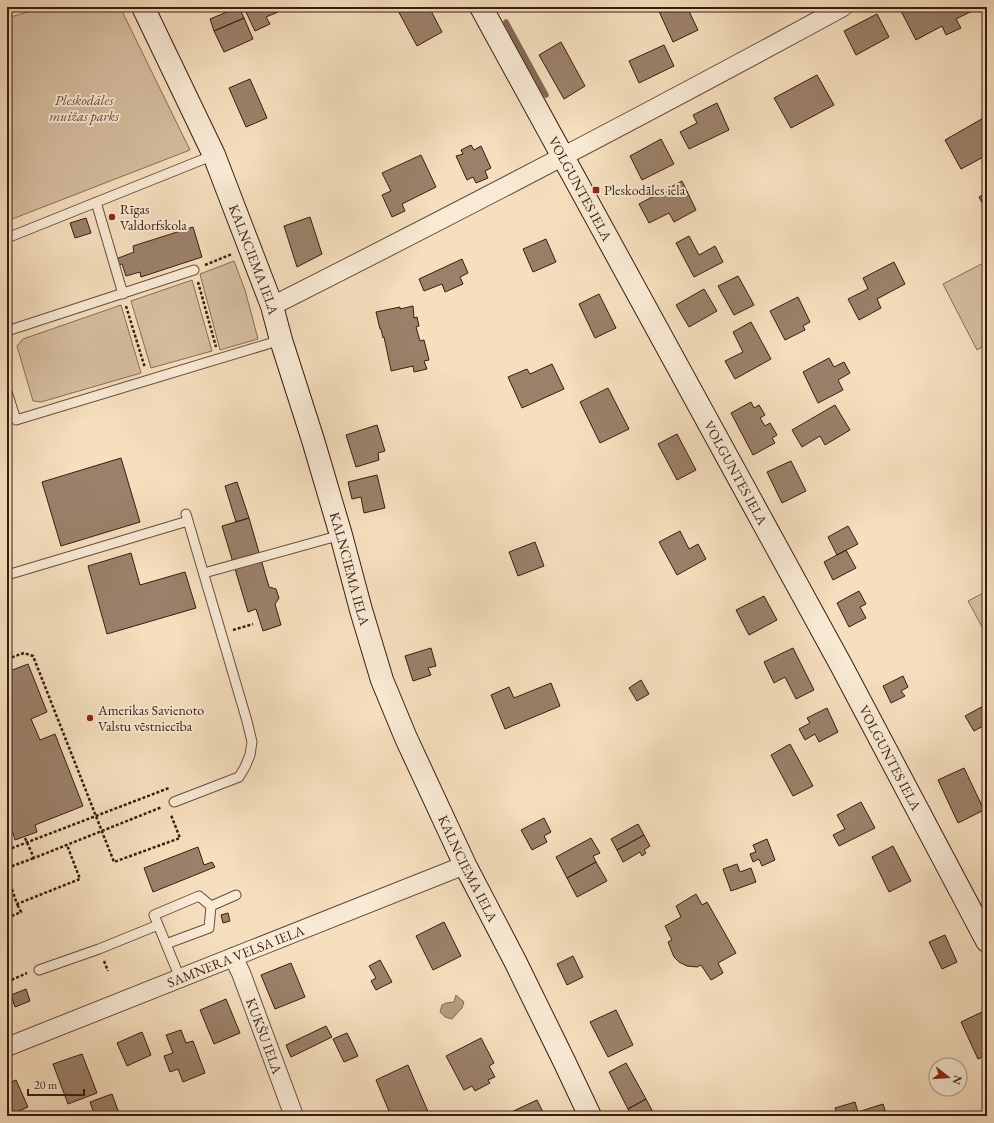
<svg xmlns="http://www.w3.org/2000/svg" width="994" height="1123" font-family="'EB Garamond',serif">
<rect width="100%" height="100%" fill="#f6dfbe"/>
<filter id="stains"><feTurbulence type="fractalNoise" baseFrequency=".005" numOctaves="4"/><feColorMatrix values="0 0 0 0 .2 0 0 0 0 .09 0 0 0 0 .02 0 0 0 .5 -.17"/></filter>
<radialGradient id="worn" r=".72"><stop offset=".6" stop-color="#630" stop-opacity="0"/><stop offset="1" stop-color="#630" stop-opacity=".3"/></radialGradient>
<!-- green -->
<path fill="#d6bea0" stroke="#876d58" d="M45 7H120L190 150 7 221V18Z
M234 261 245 290 258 339 220 350 200 274Z
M987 261V344L977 350 943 284Z
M192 280 212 351 151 368 131 301Z
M121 305 141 373 41 402 33 401 17 346 23 339Z
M987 591V636L968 601Z"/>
<!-- water -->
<path fill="#b59d83" stroke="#836955" d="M456 995 464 1002 462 1008 452 1019 445 1017 440 1012 442 1005 446 1003 454 1002Z"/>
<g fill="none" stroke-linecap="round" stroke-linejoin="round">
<!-- stream -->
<path stroke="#836955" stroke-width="5.5" d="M506 22 546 95"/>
</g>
<!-- building -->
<path fill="#9b816a" stroke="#381c10" d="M239 7 244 18 214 31 210 19Z
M245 7H257L258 8 276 7 278 12 266 17 270 24 255 31 244 8Z
M396 7H429L442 32 417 46Z
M657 7H687L698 30 673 42Z
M908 7H975L976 9 956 19 961 28 946 35 942 26 916 40 901 11Z
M877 14 889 37 856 55 844 31Z
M244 18 253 39 224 52 214 31Z
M561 42 585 86 564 99 539 55Z
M664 45 674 66 639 83 629 61Z
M817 75 834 105 791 128 774 98Z
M250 79 267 118 246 127 229 88Z
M717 103 729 130 689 149 680 132 697 123 693 115Z
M987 116V155L961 169 945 140Z
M661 139 674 164 642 180 630 156Z
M471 145 474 150 481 146 491 168 485 171 488 178 476 183 473 177 467 180 456 156 463 154 461 150Z
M421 155 436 187 402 204 405 211 392 217 382 195 391 191 382 173Z
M682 181 696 210 674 222 669 213 649 223 639 204Z
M987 192V212L979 197Z
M310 217 322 254 297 267 284 226Z
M86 218 91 233 75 238 70 223Z
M193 227 202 257 141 277 140 272 126 276 122 264 118 265 116 259 134 252 133 246Z
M689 236 699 255 715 246 723 262 694 277 676 243Z
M546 239 556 262 533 272 523 249Z
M462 259 468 273 460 277 463 284 445 292 442 284 424 291 419 279Z
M894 262 905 284 877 299 881 308 859 320 848 299 868 289 863 278Z
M738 276 754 305 734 315 718 286Z
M704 289 717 311 689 327 676 305Z
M599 294 616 328 595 338 579 304Z
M798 297 810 322 803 326 805 330 785 340 770 311Z
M413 306 414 318 417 317 419 326 416 327 420 341 424 340 429 360 424 361 427 369 414 372 413 366 391 371V370L384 337 383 338 381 329H380L376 312 400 307V309Z
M751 322 771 359 735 379 725 361 743 352 733 332Z
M829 358 834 367 844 362 850 373 838 380 843 390 818 403 803 372Z
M552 364 564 389 522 408 508 377 527 369 530 374Z
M608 388 629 429 600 443 580 402Z
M751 402 754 408 759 405 765 415 760 418 765 426 770 423 777 435 772 438 775 443 753 455 731 413Z
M835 405 850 430 825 445 820 436 802 447 792 430Z
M377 425 385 451 378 453 379 460 356 467 346 435Z
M677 434 696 470 677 480 658 444Z
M121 458 140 522 61 546 42 482Z
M791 461 806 491 782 503 767 472Z
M377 475 385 508 364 513 361 497 352 499 348 482Z
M237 482 249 518 236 522 225 486Z
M249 518 269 587 276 589 279 598 275 604 281 625 263 631 256 609 248 612 222 526Z
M848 526 858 544 837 555 828 537Z
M680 531 689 549 698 544 706 559 677 575 659 542Z
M535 542 544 566 518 576 509 552Z
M846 550 856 568 833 580 824 562Z
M131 553 140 585 185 572 196 608 107 634 88 566Z
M859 591 866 604 860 607 866 618 849 627 837 603Z
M764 596 777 620 749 635 736 610Z
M431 648 436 666 428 668 431 675 413 681 405 656Z
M793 648 814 690 796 699 785 677 774 683 764 662Z
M28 664 47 712 31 719 40 740 55 734 83 806 35 825 37 832 15 840 13 833 7 836V672Z
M903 676 908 687 901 691 905 696 891 703 883 686Z
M641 680 649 694 637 701 629 688Z
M551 683 560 706 505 729 491 695 509 687 514 698Z
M987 704V724L974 731 965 716Z
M827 708 838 732 819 742 815 734 805 740 799 729 810 723 807 718Z
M790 744 813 786 793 796 771 755Z
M964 768 984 810 958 823 938 780Z
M861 802 875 828 839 846 833 835 845 829 837 815Z
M544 818 551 832 544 836 547 842 532 850 521 830Z
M638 824 644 835 617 850 611 839Z
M644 835 650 846 644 850 646 853 642 856 640 852 623 862 617 850Z
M591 838 600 853 593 856 596 862 567 878 556 857Z
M767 839 775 860 762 866 759 859 753 862 750 854 756 852 753 845Z
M893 846 911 881 889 892 872 857Z
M198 847 204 865 212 862 215 867 153 892 144 868Z
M596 862 607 881 577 897 567 878Z
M737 864 740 872 751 868 756 882 731 891 723 869Z
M696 894 702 905 707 902 736 953 718 963 723 973 711 980 701 965 697 967 687 966 679 962 674 957 668 942 672 940 665 926 681 917 676 906Z
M228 913 230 921 223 923 221 915Z
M444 922 461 956 433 970 416 936Z
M945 935 957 962 942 969 929 942Z
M573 956 583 977 567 985 557 964Z
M380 960 392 982 376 990 371 981 376 978 369 966Z
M291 963 305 997 275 1009 261 975Z
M26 989 30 1001 15 1007 11 995Z
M226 999 240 1033 214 1044 200 1010Z
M616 1010 633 1045 608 1057 590 1022Z
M982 1012 987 1021V1055L978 1059 961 1022Z
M326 1026 332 1037 291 1057 286 1045Z
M181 1030 186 1043 193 1041 205 1073 183 1082 178 1069 170 1072 164 1056 173 1053 166 1035Z
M142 1032 151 1055 127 1066 117 1043Z
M347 1033 358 1056 344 1062 333 1039Z
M481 1038 494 1063 489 1066 495 1077 488 1080 490 1083 475 1091 472 1086 464 1090 446 1056Z
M82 1054 97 1093 68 1104 53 1064Z
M626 1063 646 1099 628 1109 609 1072Z
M408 1065 429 1114 425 1116H391L376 1080Z
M16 1080 28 1107 7 1116V1084Z
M112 1094 119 1113 111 1116H95L90 1102Z
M646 1099 655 1116H632L628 1109Z
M537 1100 545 1116H505V1115Z
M855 1102 858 1112 883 1104 887 1116H838L835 1108Z"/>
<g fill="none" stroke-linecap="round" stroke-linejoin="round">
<defs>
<path id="lane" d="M96 202 123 294
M7 238 214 155
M7 331 194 270
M7 392 16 420 281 340
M204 573 341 535
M7 575 188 521
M174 802 239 777 245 767 250 755 252 742 247 721 186 514
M166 944 209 928 211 906
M39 970 99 949 158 925
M180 978 154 915 199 896 211 906 236 895"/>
<g id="street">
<path d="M272 306C464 209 654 110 843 7"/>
<path id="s1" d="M233 957 241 973 294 1116"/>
<path id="s2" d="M7 1047 465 865"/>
</g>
<g id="secondary">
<path id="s3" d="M143 7 214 155 272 306 281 340 313 440 341 535 361 610 382 680 406 738 465 865 515 961 564 1061 590 1116"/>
<path id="s4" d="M481 7 841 665 987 941"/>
</g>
</defs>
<!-- lane casing -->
<use href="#lane" stroke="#684d3c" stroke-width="11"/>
<!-- street casing -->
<use href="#street" stroke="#684d3c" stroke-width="20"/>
<!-- secondary casing -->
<use href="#secondary" stroke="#381c10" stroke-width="24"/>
<!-- path -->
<path stroke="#381c10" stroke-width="2.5" stroke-dasharray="3 2" stroke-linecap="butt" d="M205 265 232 254
M198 282 216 347
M126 306 145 368
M233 630 253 624
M7 659 24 653 33 656 114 862 180 838 171 815
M25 838 34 858 162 807
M7 850 169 788
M7 868 34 858
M7 875 17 904 80 879 67 845
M7 918 21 912 17 904
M104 961 108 971
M7 982 27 973
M7 1005 12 1003"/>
<!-- lane -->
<use href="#lane" stroke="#f9ead5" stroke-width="9"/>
<!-- street -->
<use href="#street" stroke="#f9ead5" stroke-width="18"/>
<!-- secondary -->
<use href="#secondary" stroke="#f9ead5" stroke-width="22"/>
</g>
<!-- markers -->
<g fill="#8f2418" stroke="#f9ead5" stroke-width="1.5">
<rect x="592" y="186" width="8" height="8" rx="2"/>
<circle cx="112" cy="217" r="4"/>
<circle cx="90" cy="718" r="4"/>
</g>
<g text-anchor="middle" stroke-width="4" stroke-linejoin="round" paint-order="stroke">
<!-- park labels -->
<g font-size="14" font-style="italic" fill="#674d3b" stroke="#f9ead5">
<text x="84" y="105">Pleskodāles<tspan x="84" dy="16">muižas parks</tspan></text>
</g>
<!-- street labels -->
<g font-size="14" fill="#381c10" stroke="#f9ead5">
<text dy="5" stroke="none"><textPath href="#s4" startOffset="207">VOLGUNTES IELA</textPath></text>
<text dy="5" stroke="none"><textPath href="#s3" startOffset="276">KALNCIEMA IELA</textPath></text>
<text dy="5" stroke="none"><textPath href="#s4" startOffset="531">VOLGUNTES IELA</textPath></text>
<text dy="5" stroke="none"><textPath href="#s3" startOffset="600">KALNCIEMA IELA</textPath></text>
<text dy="5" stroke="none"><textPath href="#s4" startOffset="855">VOLGUNTES IELA</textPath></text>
<text dy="5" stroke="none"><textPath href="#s3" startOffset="923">KALNCIEMA IELA</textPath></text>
<text dy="5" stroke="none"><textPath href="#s2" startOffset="246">SAMNERA VELSA IELA</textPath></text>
<text dy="5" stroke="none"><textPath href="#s1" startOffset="85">KUKŠU IELA</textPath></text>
</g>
<!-- poi labels -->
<g font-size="14" fill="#381c10" stroke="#f9ead5" text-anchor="start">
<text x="604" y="195">Pleskodāles iela</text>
<text x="120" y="214">Rīgas<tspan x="120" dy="16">Valdorfskola</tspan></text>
<text x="98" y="715">Amerikas Savienoto<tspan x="98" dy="16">Valstu vēstniecība</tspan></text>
</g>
</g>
<!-- margin -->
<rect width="994" height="1123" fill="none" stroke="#f6dfbe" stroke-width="24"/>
<rect x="8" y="8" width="978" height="1107" fill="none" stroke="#381c10" stroke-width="2"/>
<rect x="12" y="12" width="970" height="1099" fill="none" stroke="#381c10"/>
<!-- north arrow -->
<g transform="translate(948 1077) rotate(107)"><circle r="19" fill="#f9ead5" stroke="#ac9886"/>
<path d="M0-3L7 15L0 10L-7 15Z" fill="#8f2418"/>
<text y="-6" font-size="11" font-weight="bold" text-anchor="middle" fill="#381c10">N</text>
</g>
<!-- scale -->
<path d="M28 1089v6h56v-6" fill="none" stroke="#381c10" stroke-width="2"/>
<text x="34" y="1089" font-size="12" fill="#381c10" stroke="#f9ead5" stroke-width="3" paint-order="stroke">20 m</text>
<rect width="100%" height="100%" filter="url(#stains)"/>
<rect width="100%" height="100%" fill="url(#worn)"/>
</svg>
